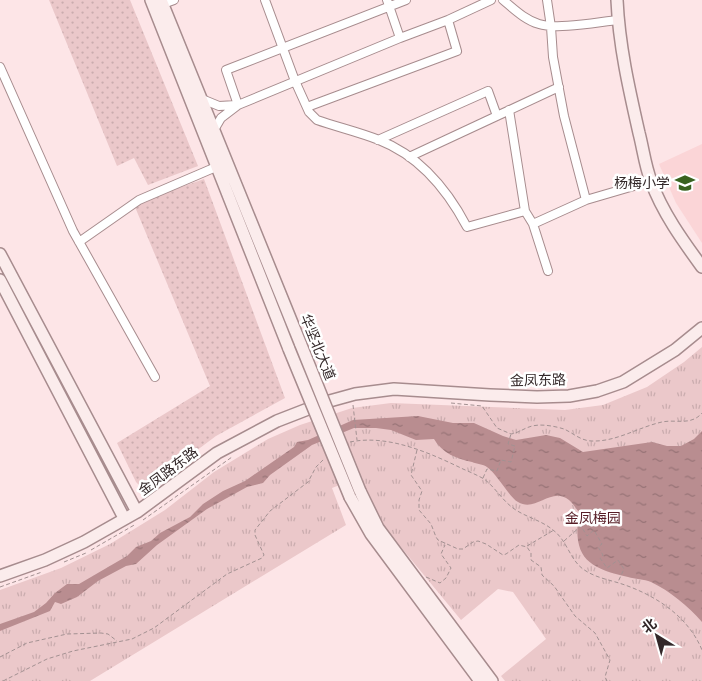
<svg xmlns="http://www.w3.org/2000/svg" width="702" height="681" font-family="Quicksand,'Noto Sans SC',sans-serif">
<defs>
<pattern id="grass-dots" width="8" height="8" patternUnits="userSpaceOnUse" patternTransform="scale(1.25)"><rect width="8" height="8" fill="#ebc8ca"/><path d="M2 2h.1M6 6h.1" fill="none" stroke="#caacae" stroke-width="1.8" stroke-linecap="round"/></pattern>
<pattern id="park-tufts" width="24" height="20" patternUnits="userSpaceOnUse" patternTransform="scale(1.25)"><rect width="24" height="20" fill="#ebc8ca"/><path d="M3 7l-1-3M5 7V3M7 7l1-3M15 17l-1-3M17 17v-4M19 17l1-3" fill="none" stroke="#caacae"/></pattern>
<pattern id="water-ripples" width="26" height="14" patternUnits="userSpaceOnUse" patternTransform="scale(1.25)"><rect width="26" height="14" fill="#b98d90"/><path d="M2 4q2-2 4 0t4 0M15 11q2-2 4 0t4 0" fill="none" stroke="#977376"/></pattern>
</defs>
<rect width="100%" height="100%" fill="#fde5e7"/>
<!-- built -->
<path fill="#fbd5d7" d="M702 144V243L676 203 659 164Z"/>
<!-- grass -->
<path fill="url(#grass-dots)" d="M49 0H130L198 166 148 185 134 158 117 166Z
M204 179 285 398 216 436 149 486 141 487 136 482 117 443 210 386 135 207 170 191Z"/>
<!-- park -->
<path fill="url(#park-tufts)" d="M702 347V681H505L501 676 546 639 513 592 498 589 461 620 376 517 355 479 332 488 346 525 90 681H0V590L61 568 110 544 165 510 214 472 268 439 300 425 352 408 391 403 565 410 603 405 647 387 684 362Z"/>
<!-- water -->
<path fill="url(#water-ripples)" d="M418 416 453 423H474L503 436 516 440 546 435 560 438 583 452 652 442 667 446H681L694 439 702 431V622C688 606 670 591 651 582 644 579 635 579 628 577 587 568 572 557 579 512 576 509 573 503 569 500 551 486 536 513 518 502 509 497 498 475 487 467 483 464 477 464 472 462 457 459 442 453 434 439L416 440 391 430 376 428H354L312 445 270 475 263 483 247 487 207 509 157 545 136 564 126 566 98 581 77 597 61 604 55 602 50 611 0 631V624L34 612 46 603 55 593 67 584H79L127 556 136 547 151 541 160 533 190 517 203 504 223 491 245 481 294 447 297 442 308 440 353 420Z"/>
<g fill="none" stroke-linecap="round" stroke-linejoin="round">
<defs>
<path id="street" d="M265 0 295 81 309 112 317 120C337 127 359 132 379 140 420 156 447 189 467 227L525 211 533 224 586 200 651 181
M387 0 400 38
M503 0C514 9 525 20 539 24 557 30 598 22 618 20
M547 0 551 27 553 57 564 116 586 200
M163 4 174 0
M0 67 73 231 155 377
M202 99 219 106 236 105
M238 105 226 70 406 0
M307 107 457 51 448 20
M509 110 525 211
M214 130 221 118 238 105 400 38 448 20 491 0
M378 140 488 91 497 116
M409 157 559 87
M533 224 548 271
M79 242 139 200 216 167"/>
<path id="secondary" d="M151 0 289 349
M161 0 301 345
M617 0C619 45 629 89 639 133 643 148 645 166 651 181 662 212 683 241 702 267
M0 254 137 512
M0 280 124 518
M360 491 378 528 492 681
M350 497 371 534 480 681
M0 576 45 560 84 542 137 512 217 453 277 421 326 402 355 394 394 389 490 395 537 397 569 396 597 391 623 382 675 350 702 328"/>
</defs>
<!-- street casing -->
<use href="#street" stroke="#a78c8e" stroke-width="10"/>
<!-- secondary casing -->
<use href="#secondary" stroke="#a78c8e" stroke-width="14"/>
<!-- path -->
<path stroke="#a39192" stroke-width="1" stroke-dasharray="4 2.5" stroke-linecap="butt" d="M451 403 482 406 497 428 511 434C518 433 523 429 529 427 539 423 554 426 564 429 573 433 581 441 592 441 616 442 639 427 662 422 676 419 691 426 702 413
M353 405 357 440
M350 442C388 434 430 453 463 469 470 472 477 475 484 479 495 487 502 500 513 508 525 517 541 520 553 530 568 541 570 562 586 571 597 578 610 580 622 584 655 595 688 616 702 650
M417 450 411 475 422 491 419 500V510L431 524 436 537 438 540 458 549H463L473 542 478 541 486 544 503 555 506 554 519 545 527 547 531 553V560L541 567 542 575 554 586 575 616 595 633 610 660 605 677 607 681
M483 478 487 469 497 471 501 460 511 462 515 446 508 444 511 434
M143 520 232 457
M564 541 581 526 587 536 594 530 602 544 598 547 603 555 600 558 607 568 618 560 624 569 618 582
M527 546 554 530
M91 550 136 524
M64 562 86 553
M426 577 440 583 446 578 451 568 441 554 445 545
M0 587 42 572
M0 657 27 643 67 634 101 633 108 634 117 641
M3 681 47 659 73 651 132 639 154 628 227 574 262 558 264 555 255 535V530L270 511 308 482 316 467 324 459"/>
<!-- street -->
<use href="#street" stroke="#fff" stroke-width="8"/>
<!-- secondary -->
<use href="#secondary" stroke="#fbecec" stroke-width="11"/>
<defs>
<path id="secondary-bridge" d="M301 345 360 491
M289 349 350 497"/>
</defs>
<!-- secondary-bridge casing -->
<use href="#secondary-bridge" stroke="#a78c8e" stroke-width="14" stroke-linecap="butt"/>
<!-- secondary-bridge -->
<use href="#secondary-bridge" stroke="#fbecec" stroke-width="11"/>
</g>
<!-- icons -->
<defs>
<symbol id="school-bare" viewBox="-9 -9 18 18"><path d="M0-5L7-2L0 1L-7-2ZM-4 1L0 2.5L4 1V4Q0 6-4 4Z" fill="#39621f" stroke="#fff" stroke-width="2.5" paint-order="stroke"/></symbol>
</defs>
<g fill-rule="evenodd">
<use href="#school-bare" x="671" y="169" width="28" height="28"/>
</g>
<g text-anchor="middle" stroke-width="5" stroke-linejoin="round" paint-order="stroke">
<!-- poi labels -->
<g font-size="14" fill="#332829" stroke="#fff" text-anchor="end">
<text x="670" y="188">杨梅小学</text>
</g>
<!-- street labels -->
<g font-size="14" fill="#332829" stroke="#fff">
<text transform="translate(318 347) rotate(68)" y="5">华坚北大道</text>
<text transform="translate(538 380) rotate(-1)" y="5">金凤东路</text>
<text transform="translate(168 471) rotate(-37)" y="5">金凤路东路</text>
</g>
<!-- park labels -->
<g font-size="14" fill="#571e27" stroke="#fff">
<text x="593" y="523">金凤梅园</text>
</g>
</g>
<!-- north arrow -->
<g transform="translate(657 636) rotate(323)" stroke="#ffffff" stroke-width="4" paint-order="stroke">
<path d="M0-4L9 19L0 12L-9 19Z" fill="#332829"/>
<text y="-8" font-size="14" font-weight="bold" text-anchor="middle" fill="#332829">北</text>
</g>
</svg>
